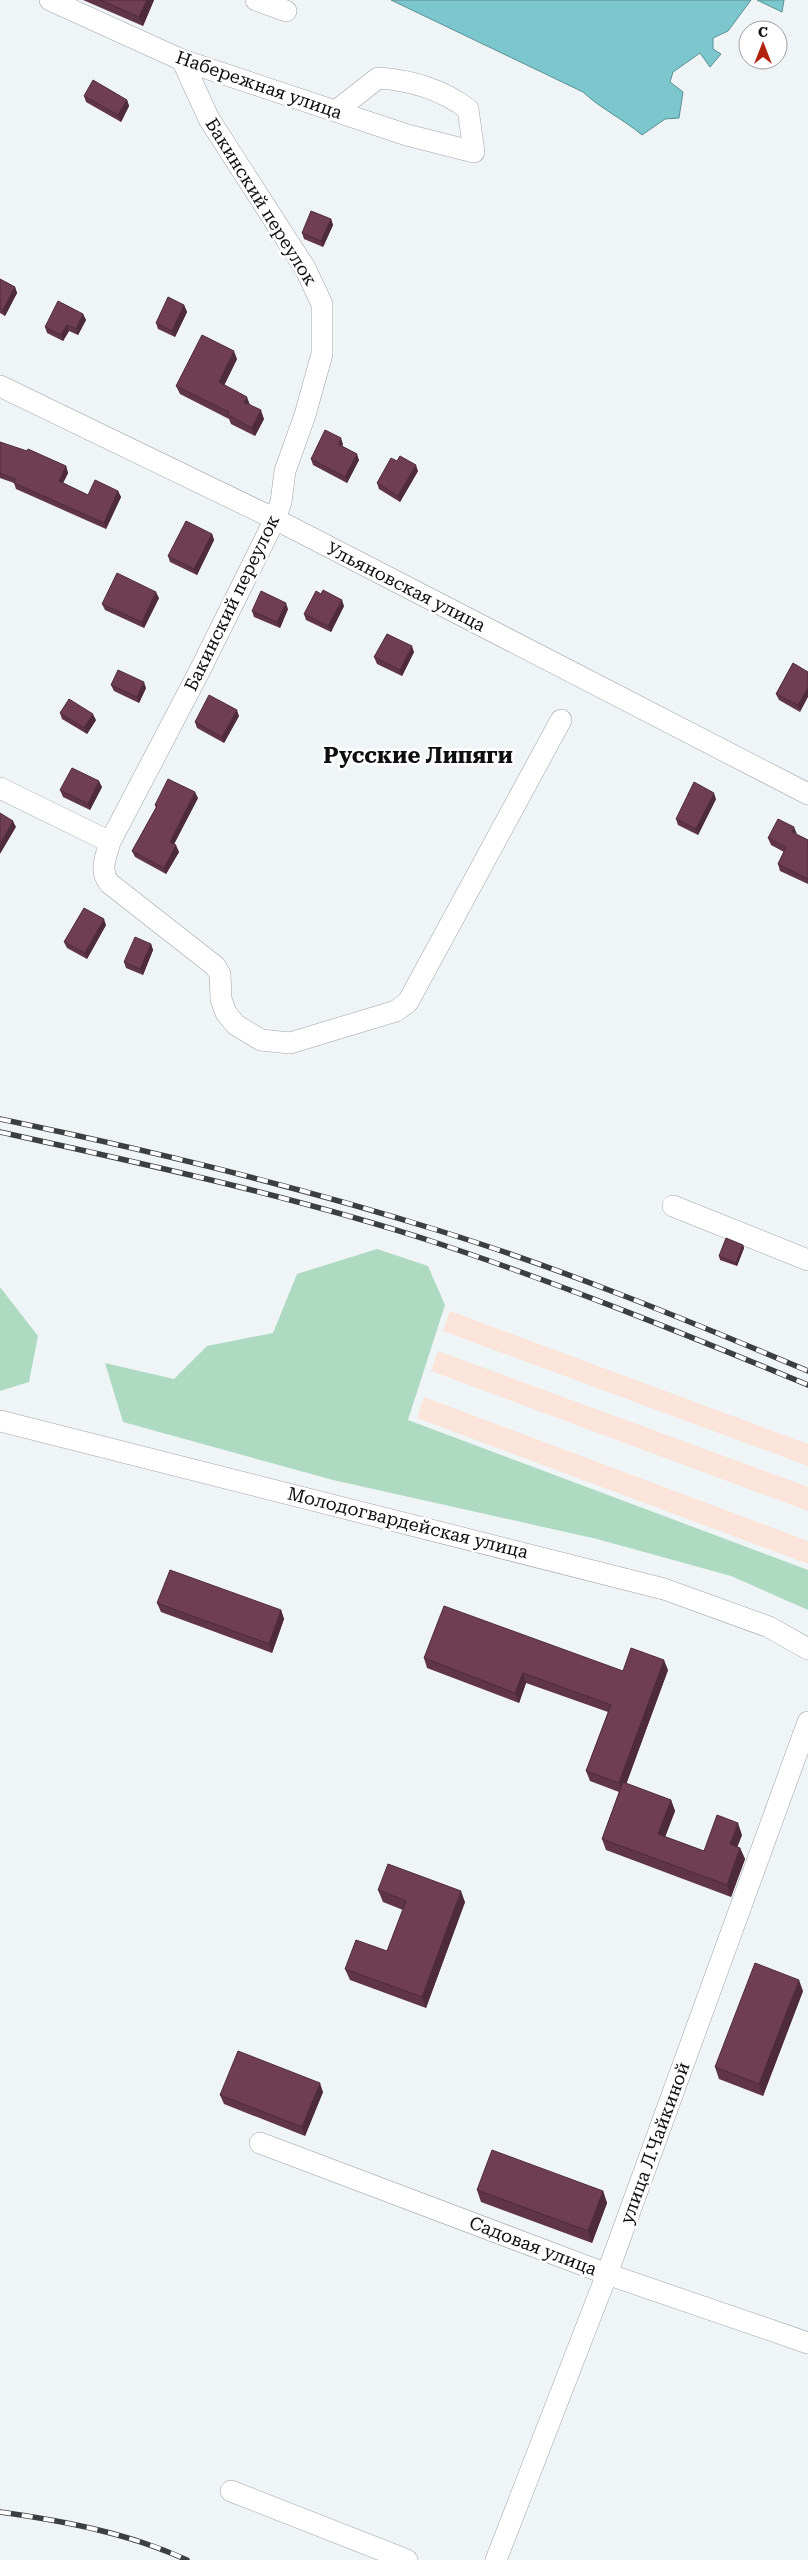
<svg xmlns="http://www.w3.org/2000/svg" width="808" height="2560" font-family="'Roboto Serif',serif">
<rect width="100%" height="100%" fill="#eff4f7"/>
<!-- industrial -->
<path fill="#fbe4d9" d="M450 1311 808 1444V1466L443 1331Z
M438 1351 808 1487V1511L431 1371Z
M424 1397 808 1541V1564L417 1418Z"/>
<!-- green -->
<path fill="#afdac2" d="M377 1249 428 1266 445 1305 408 1420 808 1570V1610L731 1576 597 1539 333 1480 123 1422 105 1363 174 1379 207 1346 273 1333 297 1274Z
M0 1287 38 1336 29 1382 0 1391Z"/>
<!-- water -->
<path fill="#7bc7cd" stroke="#5a9094" d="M391 0H751L728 31 713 38V49L721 54 710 67 700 53 673 72 670 82 683 92 679 118 665 119 642 135C623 119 601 109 583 92Z
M757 0H784L782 12Z"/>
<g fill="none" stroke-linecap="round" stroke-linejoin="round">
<defs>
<path id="minor" d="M50 0 182 60 407 135 474 152 468 109C441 89 411 80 378 78L336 111
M256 0 286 11
M0 386 275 519 808 794
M0 788 110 842C106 857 99 870 109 883L215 966 220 974 221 999 226 1013 236 1025 261 1040 290 1043 396 1011 408 1002 561 720
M110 842 199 672 275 519 281 502 285 471 305 415 322 354V304L305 268 209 119 182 60
M673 1206 808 1260
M0 1421 664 1589 769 1627 808 1649
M260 2143 607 2274 808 2343
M231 2491 407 2560
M496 2560 607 2274 808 1722"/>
</defs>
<!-- minor casing -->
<use href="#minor" stroke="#9fa3a6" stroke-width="22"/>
<!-- minor -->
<use href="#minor" stroke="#fff" stroke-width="21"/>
<defs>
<path id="rail" d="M0 1119C148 1150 293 1185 437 1230 563 1269 687 1320 808 1371
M0 1132C145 1164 292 1196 434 1242 561 1284 685 1334 808 1385
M0 2512C64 2521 128 2533 187 2560"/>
</defs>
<!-- rail casing -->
<use href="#rail" stroke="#3c3f40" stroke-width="5.5"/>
<!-- rail -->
<use href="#rail" stroke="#fff" stroke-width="4" stroke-dasharray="11" stroke-linecap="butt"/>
</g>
<!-- wall -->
<path fill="#603547" d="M83 0H154L143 26Z
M84 96 127 100 129 106 121 122 86 102Z
M331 219 333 225 323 247 304 239 302 233Z
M0 279 15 287 17 293 5 316 0 313Z
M184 305 187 312 175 337 158 329 156 323Z
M83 314 86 320 78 335 69 331 63 341 47 333 45 327Z
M237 359 224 385 250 405 264 419 255 436 231 424 229 419 180 394 176 386Z
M0 442 66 466 68 473 63 483 88 495 118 491 121 497 106 529 16 489 14 483 0 478Z
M343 444 342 446 359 460 347 483 313 465 311 459Z
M397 461 418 471 400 502 379 489 377 483Z
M212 534 214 540 197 575 170 562 168 556Z
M159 598 144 628 105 610 102 604Z
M344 606 331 632 306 620 304 614Z
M288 609 280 628 254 617 252 611Z
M414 652 402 676 377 664 374 657Z
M793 663 800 712 779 700 776 694Z
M111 685 146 688 139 703 114 691Z
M60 713 96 720 87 734 62 719Z
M239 716 224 743 197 728 195 722Z
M102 787 90 810 63 797 60 790Z
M198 798 174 844 179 852 166 874 135 857 132 851 156 808 155 805Z
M716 799 698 835 678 825 676 819Z
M796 834 808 840V884L780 871 778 864 784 852 771 845 768 838Z
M106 925 87 959 67 948 64 942Z
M151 944 153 950 143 975 126 968 124 962Z
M743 1245 744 1248 737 1266 720 1260 719 1256Z
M157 1603 281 1610 284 1619 272 1653 161 1612Z
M424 1658 623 1671 668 1670 626 1784 671 1800 675 1811 665 1837 704 1851 742 1835 737 1847 740 1848 745 1859 731 1897 606 1850 602 1839 619 1792 590 1781 586 1771 608 1712 526 1683 519 1703 427 1668Z
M378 1890 465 1902 426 2008 350 1980 345 1969 387 1951 403 1910 383 1902Z
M803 1991 763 2096 719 2079 715 2067Z
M323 2092 305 2136 224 2104 220 2095Z
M477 2190 603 2191 607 2203 592 2243 481 2202Z"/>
<!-- shaded-wall -->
<path fill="#4e2b39" d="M147 0H154L143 26 139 17Z
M127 100 129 106 121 122 118 115Z
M331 219 333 225 323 247 321 241Z
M15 287 17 293 5 316 3 310Z
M184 305 187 312 175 337 172 331Z
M83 314 86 320 78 335 76 329Z
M67 325 69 331 63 341 61 335Z
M234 351 237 359 222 390 219 382Z
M247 397 250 405 244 402Z
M261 410 264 419 255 436 252 428Z
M341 438 343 444 340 450 338 444Z
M357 454 359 460 347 483 345 477Z
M416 465 418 471 400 502 398 496Z
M66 466 68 473 61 487 59 481Z
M118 491 121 497 106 529 104 523Z
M212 534 214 540 197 575 194 569Z
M156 592 159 598 144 628 142 622Z
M342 600 344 606 331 632 328 626Z
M286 603 288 609 280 628 277 622Z
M412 646 414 652 402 676 400 670Z
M144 682 146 688 139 703 137 697Z
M808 687V697L800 712 798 705Z
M237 710 239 716 224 743 222 737Z
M93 714 96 720 87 734 84 728Z
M99 781 102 787 90 810 88 804Z
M195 792 198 798 172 848 170 842Z
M714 793 716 799 698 835 696 829Z
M13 821 16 827 0 854V844Z
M794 827 797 834 792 832Z
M176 845 179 852 166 874 164 868Z
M104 919 106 925 87 959 85 953Z
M151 944 153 950 143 975 140 969Z
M743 1245 744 1248 737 1266 736 1263Z
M281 1610 284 1619 272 1653 269 1644Z
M664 1660 668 1670 623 1793 619 1783Z
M523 1673 526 1683 519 1703 515 1693Z
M671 1800 675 1811 662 1845 658 1834Z
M738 1823 742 1835 734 1855 730 1844Z
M740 1848 745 1859 731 1897 727 1885Z
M461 1891 465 1902 426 2008 422 1997Z
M799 1980 803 1991 763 2096 759 2084Z
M320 2083 323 2092 305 2136 302 2127Z
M603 2191 607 2203 592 2243 588 2231Z"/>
<!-- building -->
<path fill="#703e52" stroke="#4e2b39" d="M100 0H147L139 17Z
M93 80 127 100 118 115 84 96Z
M311 211 331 219 321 241 302 233Z
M0 279 15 287 3 310 0 308Z
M168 297 184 305 172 331 156 323Z
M58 301 83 314 76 329 67 325 61 335 45 327Z
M202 335 234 351 219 382 247 397 244 402 261 410 252 428 228 415 229 412 176 386Z
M325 430 341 438 338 444 357 454 345 477 311 459Z
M0 442 27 451 28 449 66 466 59 481 88 495 95 480 118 491 104 523 14 483 15 479 0 473Z
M400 456 416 465 398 496 377 483 391 458 397 461Z
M186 521 212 534 194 569 168 556Z
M117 573 156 592 142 622 102 604Z
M323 590 342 600 328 626 304 614 316 591 321 594Z
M261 591 286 603 277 622 252 611Z
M387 634 412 646 400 670 374 657Z
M793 663 808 672V687L798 705 776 694Z
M118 670 144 682 137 697 111 685Z
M209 695 237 710 222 737 195 722Z
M69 699 93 714 84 728 60 713Z
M72 768 99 781 88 804 60 790Z
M168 779 195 792 170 842 176 845 164 868 132 851 157 806 155 805Z
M694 782 714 793 696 829 676 819Z
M0 813 13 821 0 844Z
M778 819 794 827 792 832 808 840V879L778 864 786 847 768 838Z
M84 908 104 919 85 953 64 942Z
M135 937 151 944 140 969 124 962Z
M726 1238 743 1245 736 1263 719 1256Z
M170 1570 281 1610 269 1644 157 1603Z
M444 1606 623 1671 631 1648 664 1660 619 1783 586 1771 611 1705 523 1673 515 1693 424 1658Z
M623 1782 671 1800 658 1834 704 1851 717 1815 738 1823 730 1844 740 1848 727 1885 602 1839Z
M388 1864 461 1891 422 1997 345 1969 356 1940 387 1951 406 1901 378 1890Z
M755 1963 799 1980 759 2084 715 2067Z
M238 2051 320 2083 302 2127 220 2095Z
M492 2150 603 2191 588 2231 477 2190Z"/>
<g text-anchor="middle" stroke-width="5" stroke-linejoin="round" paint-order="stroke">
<!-- street labels -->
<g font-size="18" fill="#0d0f10" stroke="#fff">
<text transform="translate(259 85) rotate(19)" y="6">Набережная улица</text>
<text transform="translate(261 202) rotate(58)" y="6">Бакинский переулок</text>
<text transform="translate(406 587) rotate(27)" y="6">Ульяновская улица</text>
<text transform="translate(232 603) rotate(-64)" y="6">Бакинский переулок</text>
<text transform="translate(408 1523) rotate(14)" y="6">Молодогвардейская улица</text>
<text transform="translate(655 2143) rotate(-70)" y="6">улица Л.Чайкиной</text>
<text transform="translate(533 2246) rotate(21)" y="6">Садовая улица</text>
</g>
<!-- district labels -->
<g font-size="22" font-weight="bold" fill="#0d0f10" stroke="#fff">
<text x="418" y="763">Русские Липяги</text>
</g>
</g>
<!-- north arrow -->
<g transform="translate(763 45)"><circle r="24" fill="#ffffff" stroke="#9e9f9f"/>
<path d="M0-4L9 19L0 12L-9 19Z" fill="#b0220f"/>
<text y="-8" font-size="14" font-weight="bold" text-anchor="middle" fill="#0d0f10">С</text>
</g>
</svg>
